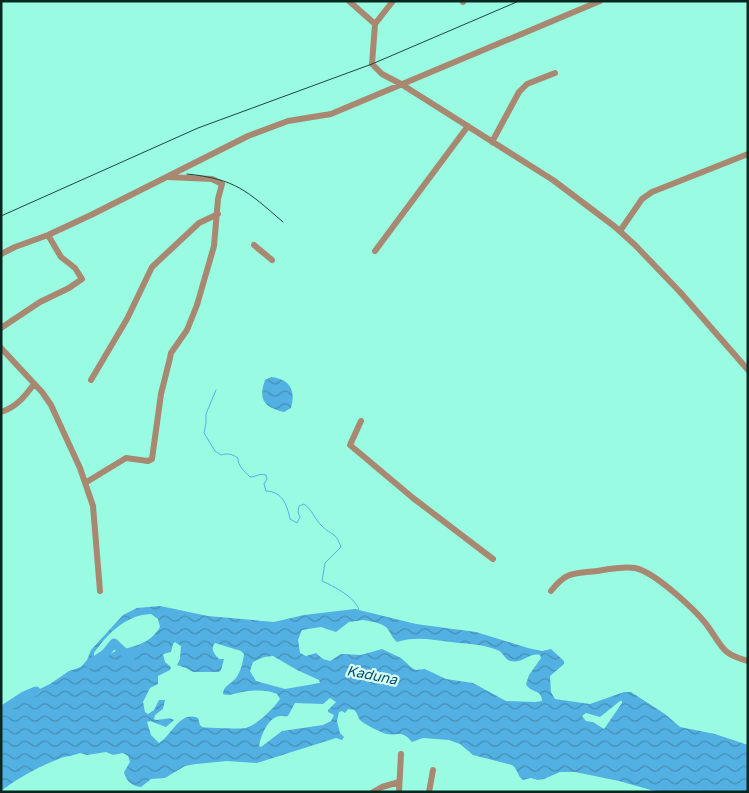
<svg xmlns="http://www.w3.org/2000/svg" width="749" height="793" font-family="'Golos Text',sans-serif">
<defs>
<pattern id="water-waves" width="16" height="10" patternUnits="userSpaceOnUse" patternTransform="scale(1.25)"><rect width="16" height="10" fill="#53b0e2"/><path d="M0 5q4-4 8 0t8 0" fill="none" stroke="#438fb7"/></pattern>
</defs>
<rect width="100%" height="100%" fill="#99fce2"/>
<!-- water -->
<path fill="url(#water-waves)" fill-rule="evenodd" d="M271 377C290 379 296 390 291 408L284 412C264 407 258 400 265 380Z
M160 606 208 616 274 622 304 615 355 609 416 624 476 632 528 648 542 651 551 649 564 661V664L550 676 551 692 555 699 590 704 624 692H631L665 714 680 727 715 734 748 745V792H658L619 781 575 772H560L544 779 538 780 531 778 523 780C517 776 518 769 512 765L473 755 460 744 449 740 423 738 412 742C400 727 396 739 381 732 376 730 364 724 360 720 357 716 358 713 354 710L348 709 345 713 342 711 339 712 337 721 340 733 344 737 342 740 336 738 257 763 227 761 196 764 185 766 165 778 151 779 141 787C132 786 126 781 124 772L130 762 128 756 123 753 113 755 106 752 87 755 80 753C73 756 67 756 61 758 40 766 19 777 1 791V712L27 695 50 684 69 671 81 667 87 660 91 650 123 615 137 608ZM142 615 151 614 158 619 160 627C149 645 134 646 116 651 109 654 103 660 94 658V653C106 636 121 620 142 615ZM363 620C370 621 382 623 387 628 391 633 392 638 397 642 415 636 433 640 451 642 466 644 483 644 497 650 504 652 504 660 511 661 522 664 530 652 540 655L541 658 529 675 526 684C530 693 542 689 542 701L535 702 506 701 473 683 446 679 425 669 416 670 412 668 401 658 382 649 361 655 341 654 330 661 323 659 316 653 306 656 300 653 298 640 302 630 321 627 336 632 349 622ZM175 642 181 646 180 659 177 665 186 668 193 672H219L221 670 224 659H219C214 654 210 649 215 643L241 651 244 654C243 662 241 671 236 678 231 684 223 686 223 694 229 696 232 694 238 693 250 690 267 689 277 694L280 699C274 708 257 725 246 728 243 729 207 728 202 727L200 725 198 718C180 710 172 735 159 743L151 735 147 722 150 721 166 727 174 720C167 716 159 722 154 719L155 715 163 709 165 700H159L154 710 148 714 145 712 143 702 150 688 158 684V676L170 670 171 667 165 662 163 654 171 652 173 644ZM273 656 297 670 319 680 320 683 285 689 256 681 250 671 253 662 264 657ZM330 698 336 702 328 710V712L334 715 331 721 323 725 282 731 261 747 259 746C261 736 266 722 276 717 280 715 284 717 288 716L295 703 323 704ZM620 701H622V703L604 729 593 722 586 721 582 716 586 713 600 717Z"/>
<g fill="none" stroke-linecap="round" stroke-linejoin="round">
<!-- stream -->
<path stroke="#53b0e2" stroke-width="1" d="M216 390 206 414V423L204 433 215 451 221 455C228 453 232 454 238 458 238 466 244 471 250 477 257 477 258 473 266 475L267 479 264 484 266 491C283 492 287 505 290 519L297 523 300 517 298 512 299 506 304 504C312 509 315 520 322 526 332 536 335 531 341 547L325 563 322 581C335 587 355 597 359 610"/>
<!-- river -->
<path stroke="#53b0e2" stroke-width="9" d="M90 664 105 654 114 643 130 658
M1 711 24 696 36 691"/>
<!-- minor -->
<path stroke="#a98872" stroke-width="6" d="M349 1 375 24
M393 1 375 24 372 64 382 74 401 84 553 180 614 226 635 245 680 292 748 370
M463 2V1
M492 142 519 92 527 84 555 73
M620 231 642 199 652 192 748 154
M254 245 272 260
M375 251 468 126
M1 254 15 247 48 235 91 215 248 136 288 121 331 114 600 1
M1 328 40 302 69 288 82 279 75 268 61 257 48 235
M1 348 42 392 51 405 80 468 93 506 100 591
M91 380 127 319 152 267 199 223 218 214
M1 412C17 407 25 396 34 384
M361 421 350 445 413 498 493 559
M85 483 126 458 148 461 152 459 161 394 170 358 171 353 187 330 197 305 214 246 218 199 222 184 212 179 168 177
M551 591C567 571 573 574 597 571 609 569 623 566 635 568 655 572 698 612 709 628 723 648 722 654 748 661
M373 792 382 787 399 782
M399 792 401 754
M429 792 433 770"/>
<!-- rail -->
<path stroke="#1b473c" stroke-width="1" d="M187 174C236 179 247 191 283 222
M1 216 198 128 372 64 519 1"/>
</g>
<g text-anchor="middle" stroke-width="4.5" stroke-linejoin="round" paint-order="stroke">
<!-- water labels -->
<g font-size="14" font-style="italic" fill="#005071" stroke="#d8fdf1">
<text transform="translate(372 675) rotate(11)" y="5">Kaduna</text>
</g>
</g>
<!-- border -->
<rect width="749" height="793" fill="none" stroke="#062820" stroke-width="5"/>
</svg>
